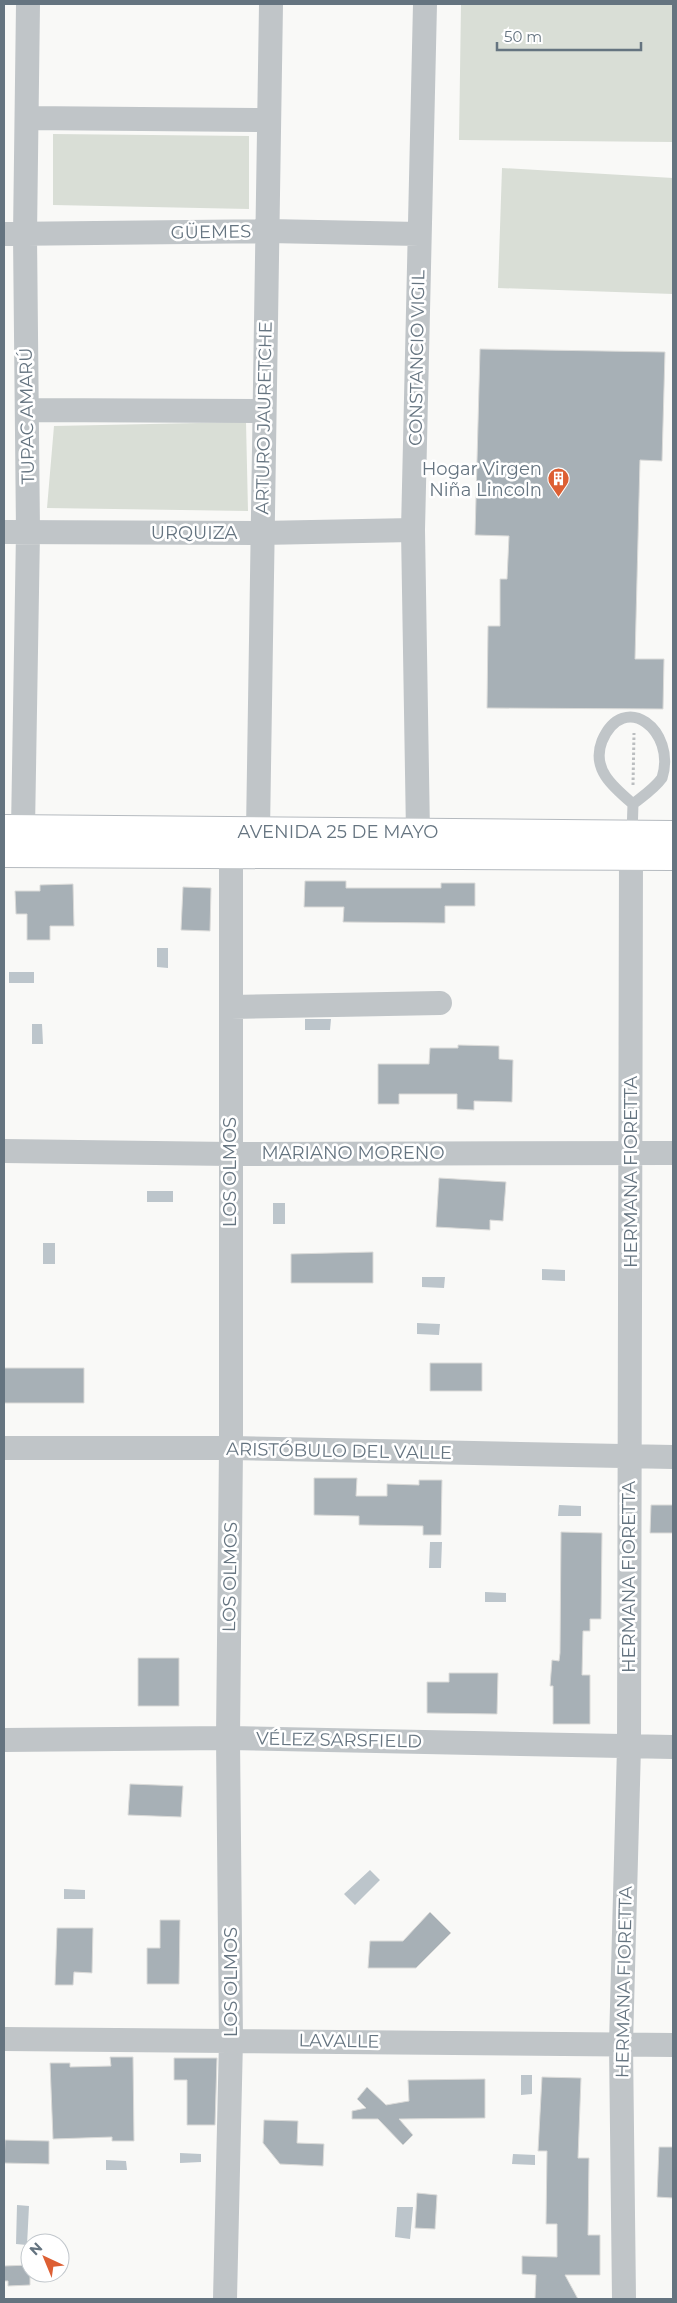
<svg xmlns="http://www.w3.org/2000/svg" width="677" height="2303" font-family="Montserrat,sans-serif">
<rect width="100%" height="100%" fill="#f9f9f7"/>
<!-- green -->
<path fill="#d9ded6" d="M461 4H673V142L459 140Z
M53 134 249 136V209L53 205Z
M502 168 673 178V294L498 288Z
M246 422 248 511 47 508 54 426Z"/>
<!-- water -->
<path fill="#bcc5cb" d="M157 948H168V968L157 967Z
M9 972H34V983H9Z
M305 1019H331L330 1030H305Z
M32 1024H42L43 1044H32Z
M147 1191H173V1202H147Z
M273 1203H285V1224H273Z
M43 1243H55V1264H43Z
M542 1269 565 1270V1281L542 1280Z
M422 1277H445L444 1288 422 1287Z
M417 1323 440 1324 439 1335 417 1334Z
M559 1505 581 1506V1516H558Z
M430 1542H442L441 1568H429Z
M485 1592 506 1593V1602H485Z
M370 1870 380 1880 355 1905 344 1894Z
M64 1889 85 1890V1899H64Z
M521 2075H532V2094L521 2095Z
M180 2153 201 2154V2162L180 2163Z
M513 2154 535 2155V2165L512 2164Z
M106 2160 126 2161 127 2170H106Z
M17 2205 29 2206 27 2245 16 2244Z
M397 2207H413L410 2239 395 2237Z"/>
<!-- building -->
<path fill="#a7b0b6" stroke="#dbdbd9" d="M480 349 665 352 662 461 640 460 635 659H664L663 709 487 708 488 626H500V579H507L509 536 475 535Z
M305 881H346V888H441V883H475V906H445V923L343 922 344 907H304Z
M73 884 74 926H50V940H27V914H16L15 891H40V885Z
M183 887 211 888 210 931 181 930Z
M458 1045 499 1046V1059L513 1060 512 1102 474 1101V1110L457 1109V1094H399V1104H378V1064H429L430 1048H458Z
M439 1178 506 1182 503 1221 490 1220V1230L436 1227Z
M373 1252V1283H291V1254Z
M430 1363H482V1391H430Z
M4 1368H84V1403H4Z
M314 1478H357L356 1496H387V1484L419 1485V1480H442L441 1535H423V1526L359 1525V1516L314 1515Z
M651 1505H673V1533H650Z
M561 1532 602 1533 601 1619H590V1631H583L582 1675H590V1724H553V1686H550L552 1660 559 1661 560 1653Z
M138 1658H179V1706H138Z
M449 1673H498L497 1714 427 1713V1682H449Z
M130 1784 183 1786 181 1817 128 1815Z
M430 1912 451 1933 416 1968H368L370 1941H403Z
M160 1920H180L179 1984H147V1948H160Z
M57 1928H93L92 1973 74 1972 73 1985H55Z
M110 2057H133L134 2141H112V2137L53 2139 50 2063H70V2067L111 2066Z
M174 2058H217L215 2125H187V2080H174Z
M542 2077 581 2078 578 2158H589L588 2235H600V2275H565L578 2299H535L536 2275 522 2274V2256L557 2257V2224H546L547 2151H538Z
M485 2079V2118L399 2119 413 2135 403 2145 378 2119H352V2111L366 2108 357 2099 367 2087 386 2105 409 2101 408 2080Z
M264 2120 298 2121 297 2143 324 2144 323 2166 280 2164 263 2143Z
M5 2140 49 2141V2164L4 2163Z
M659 2147H673V2198L657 2197Z
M417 2193 437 2195 435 2229 415 2228Z
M30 2265V2285L8 2286V2281H4V2266Z"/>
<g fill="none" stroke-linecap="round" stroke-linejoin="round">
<defs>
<path id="secondary" d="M4 829 673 835
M4 853 673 856"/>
</defs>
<!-- secondary casing -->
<use href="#secondary" stroke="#b5babf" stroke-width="30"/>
<!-- path -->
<path stroke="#bbbec0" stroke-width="3" stroke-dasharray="2.5 2.5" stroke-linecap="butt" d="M633 785 634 733"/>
<!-- service -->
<path stroke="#c0c5c8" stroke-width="11" d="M632 835 633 804C613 787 591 769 602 741 624 689 677 731 662 778 654 789 643 796 633 804"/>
<!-- minor -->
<path stroke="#c0c5c8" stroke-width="24" d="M27 118 269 120
M4 234 268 231 419 234
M27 410 264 411
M4 532 261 533 413 530
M23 829 28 532 25 235 28 4
M258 831C261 555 268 280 271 4
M418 833 413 530 425 4
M231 1007 440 1003
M4 1151 230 1154 673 1153
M4 1448H231L673 1457
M4 1740 228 1738 673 1747
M4 2039 673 2045
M225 2299 231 2040 228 1738 231 1448V855
M624 2299 621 2044 629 1747 631 855"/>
<!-- secondary -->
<use href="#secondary" stroke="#fff" stroke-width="28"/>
</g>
<!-- icons -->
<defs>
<symbol id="building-pin" viewBox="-11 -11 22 30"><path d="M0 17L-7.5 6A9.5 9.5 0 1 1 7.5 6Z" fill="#dd5f33" stroke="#fff"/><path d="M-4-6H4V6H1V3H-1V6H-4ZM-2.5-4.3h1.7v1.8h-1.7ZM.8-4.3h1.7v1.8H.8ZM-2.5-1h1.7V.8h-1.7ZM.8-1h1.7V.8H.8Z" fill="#fff"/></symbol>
</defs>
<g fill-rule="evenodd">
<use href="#building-pin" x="546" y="466" width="25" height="34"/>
</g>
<g text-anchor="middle" stroke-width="5" stroke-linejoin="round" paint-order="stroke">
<!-- street labels -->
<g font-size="18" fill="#657480" stroke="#fff">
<text transform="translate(211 232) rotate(-1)" y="6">GÜEMES</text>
<text transform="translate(417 358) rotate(-89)" y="6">CONSTANCIO VIGIL</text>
<text transform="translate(27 416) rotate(-91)" y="6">TUPAC AMARÚ</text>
<text transform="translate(264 418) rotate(-89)" y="6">ARTURO JAURETCHE</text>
<text x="194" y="539">URQUIZA</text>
<text x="338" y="838">AVENIDA 25 DE MAYO</text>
<text x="353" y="1159">MARIANO MORENO</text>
<text transform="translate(230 1172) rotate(-90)" y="6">LOS OLMOS</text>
<text transform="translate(631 1172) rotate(-90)" y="6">HERMANA FIORETTA</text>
<text transform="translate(339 1451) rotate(1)" y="6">ARISTÓBULO DEL VALLE</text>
<text transform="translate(230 1577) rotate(-89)" y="6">LOS OLMOS</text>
<text transform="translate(629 1577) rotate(-90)" y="6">HERMANA FIORETTA</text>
<text transform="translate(339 1740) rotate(1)" y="6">VÉLEZ SARSFIELD</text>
<text transform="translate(231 1982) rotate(-90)" y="6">LOS OLMOS</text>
<text transform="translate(624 1982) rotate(-89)" y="6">HERMANA FIORETTA</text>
<text transform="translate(339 2041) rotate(1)" y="6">LAVALLE</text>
</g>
<!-- poi labels -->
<g font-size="18" fill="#657480" stroke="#fff" text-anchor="end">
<text x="542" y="475">Hogar Virgen<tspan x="542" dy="21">Niña Lincoln</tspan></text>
</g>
</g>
<!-- border -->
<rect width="677" height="2303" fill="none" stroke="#657480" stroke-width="10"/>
<!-- north arrow -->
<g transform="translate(45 2258) rotate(316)"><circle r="24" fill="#ffffff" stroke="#c1c7cc"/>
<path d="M0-4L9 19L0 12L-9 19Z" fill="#dd5f33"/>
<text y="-8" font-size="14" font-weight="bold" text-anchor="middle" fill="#657480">N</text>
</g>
<!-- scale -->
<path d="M497 42v8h144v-8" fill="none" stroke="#657480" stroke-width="2.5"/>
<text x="504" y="42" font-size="15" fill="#657480" stroke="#ffffff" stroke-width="4" paint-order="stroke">50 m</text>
</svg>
